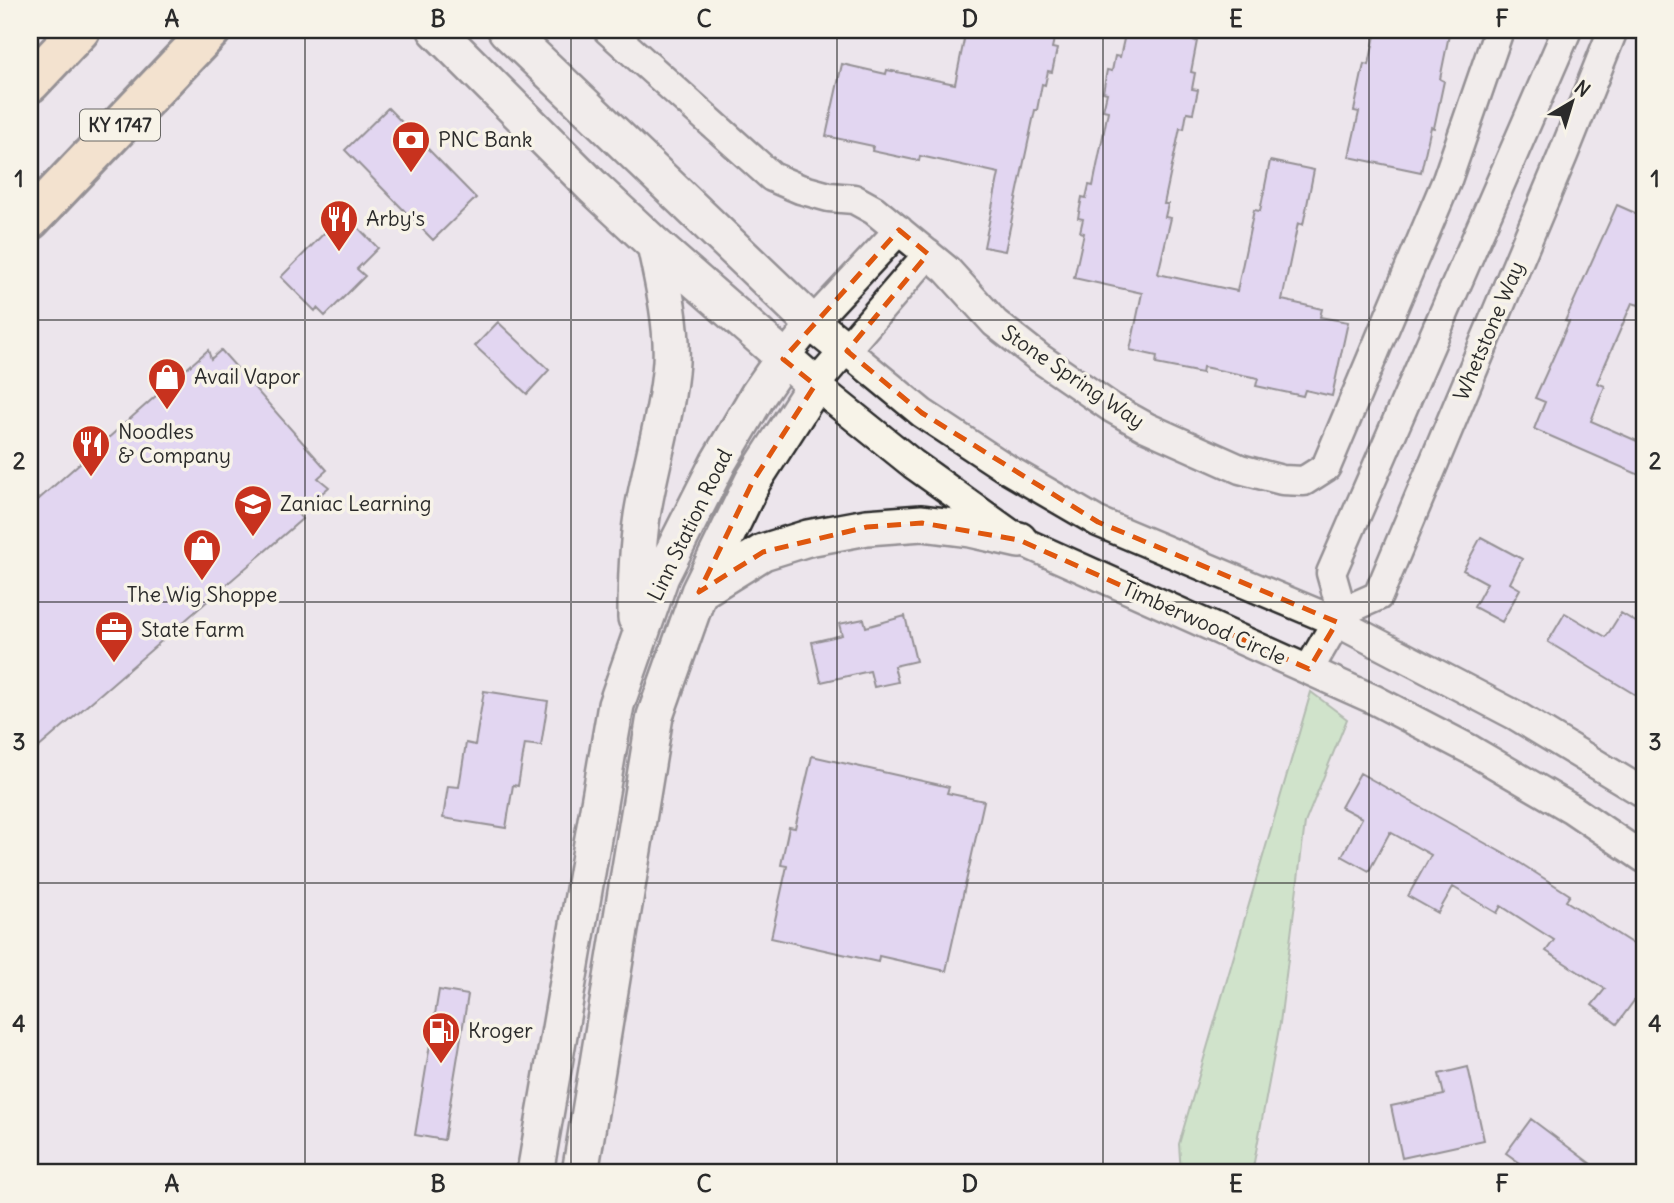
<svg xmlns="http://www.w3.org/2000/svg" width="1674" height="1203" font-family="Delius,sans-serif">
<rect width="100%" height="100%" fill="#ece5ec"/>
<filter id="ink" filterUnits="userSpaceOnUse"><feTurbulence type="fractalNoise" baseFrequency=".0143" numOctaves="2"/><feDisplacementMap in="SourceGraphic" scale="14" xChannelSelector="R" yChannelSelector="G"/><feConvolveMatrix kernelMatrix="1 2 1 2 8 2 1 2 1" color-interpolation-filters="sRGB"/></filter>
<g filter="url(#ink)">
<!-- green -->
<path fill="#ade1a3" stroke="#6c8667" stroke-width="2" d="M1311 692 1347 719 1305 823 1280 1023 1252 1173H1181L1179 1144Z"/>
<!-- building -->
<path fill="#d4c3f5" stroke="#2b2b2b" stroke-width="2" d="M966 30H1052L1051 34 1055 35 1052 48 1057 49 1052 72 1048 71 1045 85 1042 84 1037 110H1035L1005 251 984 247 999 173 920 156 919 161 872 151 873 146 826 136 842 64 886 74 887 70 955 84Z
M1126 30H1147L1197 41 1191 72 1195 73 1192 89 1198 90 1193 113 1187 112 1184 129 1180 128 1164 204H1168L1165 217 1171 218 1158 274 1237 291 1254 210 1260 211 1270 161 1314 170 1303 225 1298 223 1282 300 1322 309 1320 317 1348 322 1332 396 1305 390 1303 396 1256 386 1258 378 1203 367 1202 373 1156 364 1157 356 1130 350 1142 293 1074 278 1084 233 1080 232 1083 219 1078 218 1082 197 1086 198 1089 185 1093 186 1108 111 1103 110 1107 93 1103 92 1107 70 1112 71 1115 56 1120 57Z
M1376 30H1425L1449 35 1440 79 1444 81 1434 128 1431 127 1421 172 1349 157 1359 112 1354 111 1364 64 1369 65Z
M388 108 476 198 433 240 345 150Z
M1617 205 1644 217V293L1639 305 1632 303 1597 383 1605 386 1591 421 1644 444V477L1534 429 1545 402 1535 398 1569 322 1565 321Z
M344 213 378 248 357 269 365 276 325 316 317 308 315 311 281 277Z
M498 322 549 370 527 394 475 346Z
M208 350 211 359 221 350 327 470 318 478 329 487 298 514 302 519 30 755V507Z
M1481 537 1522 559 1510 583 1520 589 1502 622 1474 607 1487 583 1463 570Z
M1565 613 1606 637 1621 613 1644 627V700L1548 642Z
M905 616 916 661 894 666 898 682 874 687 870 671 821 682 812 642 842 635 839 624 864 619 866 627Z
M484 691 548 701 541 746 525 744 518 786 513 785 506 828 443 818 448 786 459 787 466 743 475 745Z
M812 756 949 787 947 793 984 801 946 971 879 956 878 962 771 938 787 866 781 865 789 827 795 828Z
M1360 773 1517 861 1570 895 1566 901 1644 951V987L1617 1024 1592 1005 1605 989 1546 951 1554 940 1501 906 1497 913 1453 887 1438 913 1408 896 1431 855 1390 832 1369 871 1342 856 1362 818 1341 807Z
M439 990 468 995 444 1140 415 1135Z
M1468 1067 1484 1140 1402 1158 1391 1106 1444 1095 1439 1074Z
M1531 1119 1603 1173H1534L1506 1153Z"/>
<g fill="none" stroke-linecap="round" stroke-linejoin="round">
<defs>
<path id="minor" d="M608 30 772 177 800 189 829 197 854 199 874 210 947 270 995 323 1038 357 1112 408 1146 427 1240 469 1282 480 1304 481 1326 467 1447 180 1499 30
M928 254 815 385 913 464 1019 540 1373 699 1471 750 1572 809 1644 858
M847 351 922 413 1007 469 1098 522 1337 622 1515 715 1644 793
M783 359 812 323 899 230
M1342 612 1331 573 1567 30
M1309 669 1342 612 1378 596 1563 155 1613 30"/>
<path id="tertiary" d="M436 30 592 186 655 245 815 385 753 481 699 592 655 716 580 1173
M506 30 812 323 847 351
M699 592 763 552 808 538 867 527 922 523 970 529 1019 540
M636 618C636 584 637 550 642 516 650 465 667 415 671 362 673 325 663 282 655 245
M535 1173 616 705 661 576 718 463 758 395 783 359"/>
<path id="primary" d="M30 83 80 30
M30 220 211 30"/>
</defs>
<!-- minor casing -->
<use href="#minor" stroke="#2b2b2b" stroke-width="33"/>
<!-- tertiary casing -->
<use href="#tertiary" stroke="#2b2b2b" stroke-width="40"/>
<!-- primary casing -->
<use href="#primary" stroke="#2b2b2b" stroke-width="44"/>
<!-- minor -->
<use href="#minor" stroke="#f7f3e8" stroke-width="28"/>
<!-- tertiary -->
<use href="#tertiary" stroke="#f7f3e8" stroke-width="35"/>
<!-- primary -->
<use href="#primary" stroke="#fbddab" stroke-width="38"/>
</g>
</g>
<!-- marked area -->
<path d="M0 0H1674V1203H0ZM899 230 928 254 847 351 922 413 1098 522 1337 622 1309 669 1019 540 922 523 867 527 763 552 699 592 753 481 815 385 783 359Z" fill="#ece5ec" fill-opacity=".55" fill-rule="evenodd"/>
<path fill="none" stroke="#df570e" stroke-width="5" stroke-dasharray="14 9" stroke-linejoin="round" d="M899 230 928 254 847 351 922 413 1098 522 1337 622 1309 669 1019 540 922 523 867 527 763 552 699 592 753 481 815 385 783 359Z"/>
<!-- grid -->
<path fill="none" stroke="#2b2b2b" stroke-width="2" stroke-opacity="0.55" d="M305 30V1173M571 30V1173M837 30V1173M1103 30V1173M1369 30V1173M30 320H1644M30 602H1644M30 883H1644"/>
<!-- icons -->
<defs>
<symbol id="bank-pin" viewBox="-11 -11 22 30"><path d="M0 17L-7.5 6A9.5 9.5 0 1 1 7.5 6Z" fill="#c8321e" stroke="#f7f3e8"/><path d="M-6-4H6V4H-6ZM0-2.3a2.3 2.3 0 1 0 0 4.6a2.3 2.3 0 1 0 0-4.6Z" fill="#fff"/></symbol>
<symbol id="restaurant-pin" viewBox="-11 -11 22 30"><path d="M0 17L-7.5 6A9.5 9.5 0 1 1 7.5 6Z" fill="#c8321e" stroke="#f7f3e8"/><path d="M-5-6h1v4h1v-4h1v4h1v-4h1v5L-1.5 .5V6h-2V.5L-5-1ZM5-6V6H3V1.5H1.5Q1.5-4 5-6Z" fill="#fff"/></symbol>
<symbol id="shop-pin" viewBox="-11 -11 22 30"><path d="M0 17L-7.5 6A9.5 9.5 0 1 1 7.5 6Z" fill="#c8321e" stroke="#f7f3e8"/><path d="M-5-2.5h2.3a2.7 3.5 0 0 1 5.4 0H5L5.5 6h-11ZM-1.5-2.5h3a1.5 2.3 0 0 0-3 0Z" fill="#fff"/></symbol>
<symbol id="school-pin" viewBox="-11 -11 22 30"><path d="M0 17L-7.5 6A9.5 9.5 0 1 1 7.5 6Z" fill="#c8321e" stroke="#f7f3e8"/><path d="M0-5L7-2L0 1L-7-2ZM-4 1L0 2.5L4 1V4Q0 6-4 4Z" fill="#fff"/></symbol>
<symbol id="office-pin" viewBox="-11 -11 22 30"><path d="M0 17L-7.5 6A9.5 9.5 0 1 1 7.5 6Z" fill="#c8321e" stroke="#f7f3e8"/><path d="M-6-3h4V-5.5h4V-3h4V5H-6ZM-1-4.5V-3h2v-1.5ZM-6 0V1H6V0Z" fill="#fff"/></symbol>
<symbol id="fuel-pin" viewBox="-11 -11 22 30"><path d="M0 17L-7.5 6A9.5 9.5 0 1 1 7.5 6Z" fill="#c8321e" stroke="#f7f3e8"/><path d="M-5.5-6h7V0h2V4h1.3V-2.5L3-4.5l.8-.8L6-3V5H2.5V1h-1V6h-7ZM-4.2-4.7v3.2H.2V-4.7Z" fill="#fff"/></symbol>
</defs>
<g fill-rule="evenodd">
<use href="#bank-pin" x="389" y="118" width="44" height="60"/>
<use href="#restaurant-pin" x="317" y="197" width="44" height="60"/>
<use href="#shop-pin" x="145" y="355" width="44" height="60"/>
<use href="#restaurant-pin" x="69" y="422" width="44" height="60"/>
<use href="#school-pin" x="231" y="482" width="44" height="60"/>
<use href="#shop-pin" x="180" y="526" width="44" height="60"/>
<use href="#office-pin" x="92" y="608" width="44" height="60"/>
<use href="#fuel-pin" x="419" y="1009" width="44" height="60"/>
</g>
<g text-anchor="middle" stroke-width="7" stroke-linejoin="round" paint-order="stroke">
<!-- shield labels -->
<rect fill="#f7f3e8" stroke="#686764" stroke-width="2" x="80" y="109.5" width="80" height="31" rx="5"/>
<g font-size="19" font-weight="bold" fill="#2b2b2b">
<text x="120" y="132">KY 1747</text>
</g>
<!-- poi labels -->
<g font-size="21" fill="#2b2b2b" stroke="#f7f3e8" text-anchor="start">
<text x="438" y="147">PNC Bank</text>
<text x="366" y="226">Arby's</text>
<text x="194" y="384">Avail Vapor</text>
<text x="118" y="439">Noodles<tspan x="118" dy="24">&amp; Company</tspan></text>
<text x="280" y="511">Zaniac Learning</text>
<text x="202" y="602" text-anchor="middle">The Wig Shoppe</text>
<text x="141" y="637">State Farm</text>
<text x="468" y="1038">Kroger</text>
</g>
<!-- street labels -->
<g font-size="21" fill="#2b2b2b" stroke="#f7f3e8">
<text transform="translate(1489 331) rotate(-67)" y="7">Whetstone Way</text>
<text transform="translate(1073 377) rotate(34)" y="7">Stone Spring Way</text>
<text transform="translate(690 525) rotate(-64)" y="7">Linn Station Road</text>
<text transform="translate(1204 623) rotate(24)" y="7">Timberwood Circle</text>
</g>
</g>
<!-- margin -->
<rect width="1674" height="1203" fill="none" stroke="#f7f3e8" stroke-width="77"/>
<!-- north arrow -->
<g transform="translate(1572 102) rotate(38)" stroke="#f7f3e8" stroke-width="5" paint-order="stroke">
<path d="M0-5L12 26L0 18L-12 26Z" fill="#2b2b2b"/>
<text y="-10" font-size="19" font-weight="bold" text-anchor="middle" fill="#2b2b2b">N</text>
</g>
<rect x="38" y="38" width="1598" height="1126" fill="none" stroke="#2b2b2b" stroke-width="2.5"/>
<g font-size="23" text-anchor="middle" font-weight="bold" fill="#2b2b2b">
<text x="172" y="27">A</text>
<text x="438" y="27">B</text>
<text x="704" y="27">C</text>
<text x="970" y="27">D</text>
<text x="1236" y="27">E</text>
<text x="1502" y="27">F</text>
<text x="19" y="187">1</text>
<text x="1655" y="187">1</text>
<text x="19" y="469">2</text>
<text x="1655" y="469">2</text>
<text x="19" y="750">3</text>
<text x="1655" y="750">3</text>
<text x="19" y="1032">4</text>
<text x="1655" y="1032">4</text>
<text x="172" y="1192">A</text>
<text x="438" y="1192">B</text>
<text x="704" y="1192">C</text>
<text x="970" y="1192">D</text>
<text x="1236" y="1192">E</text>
<text x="1502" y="1192">F</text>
</g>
</svg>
